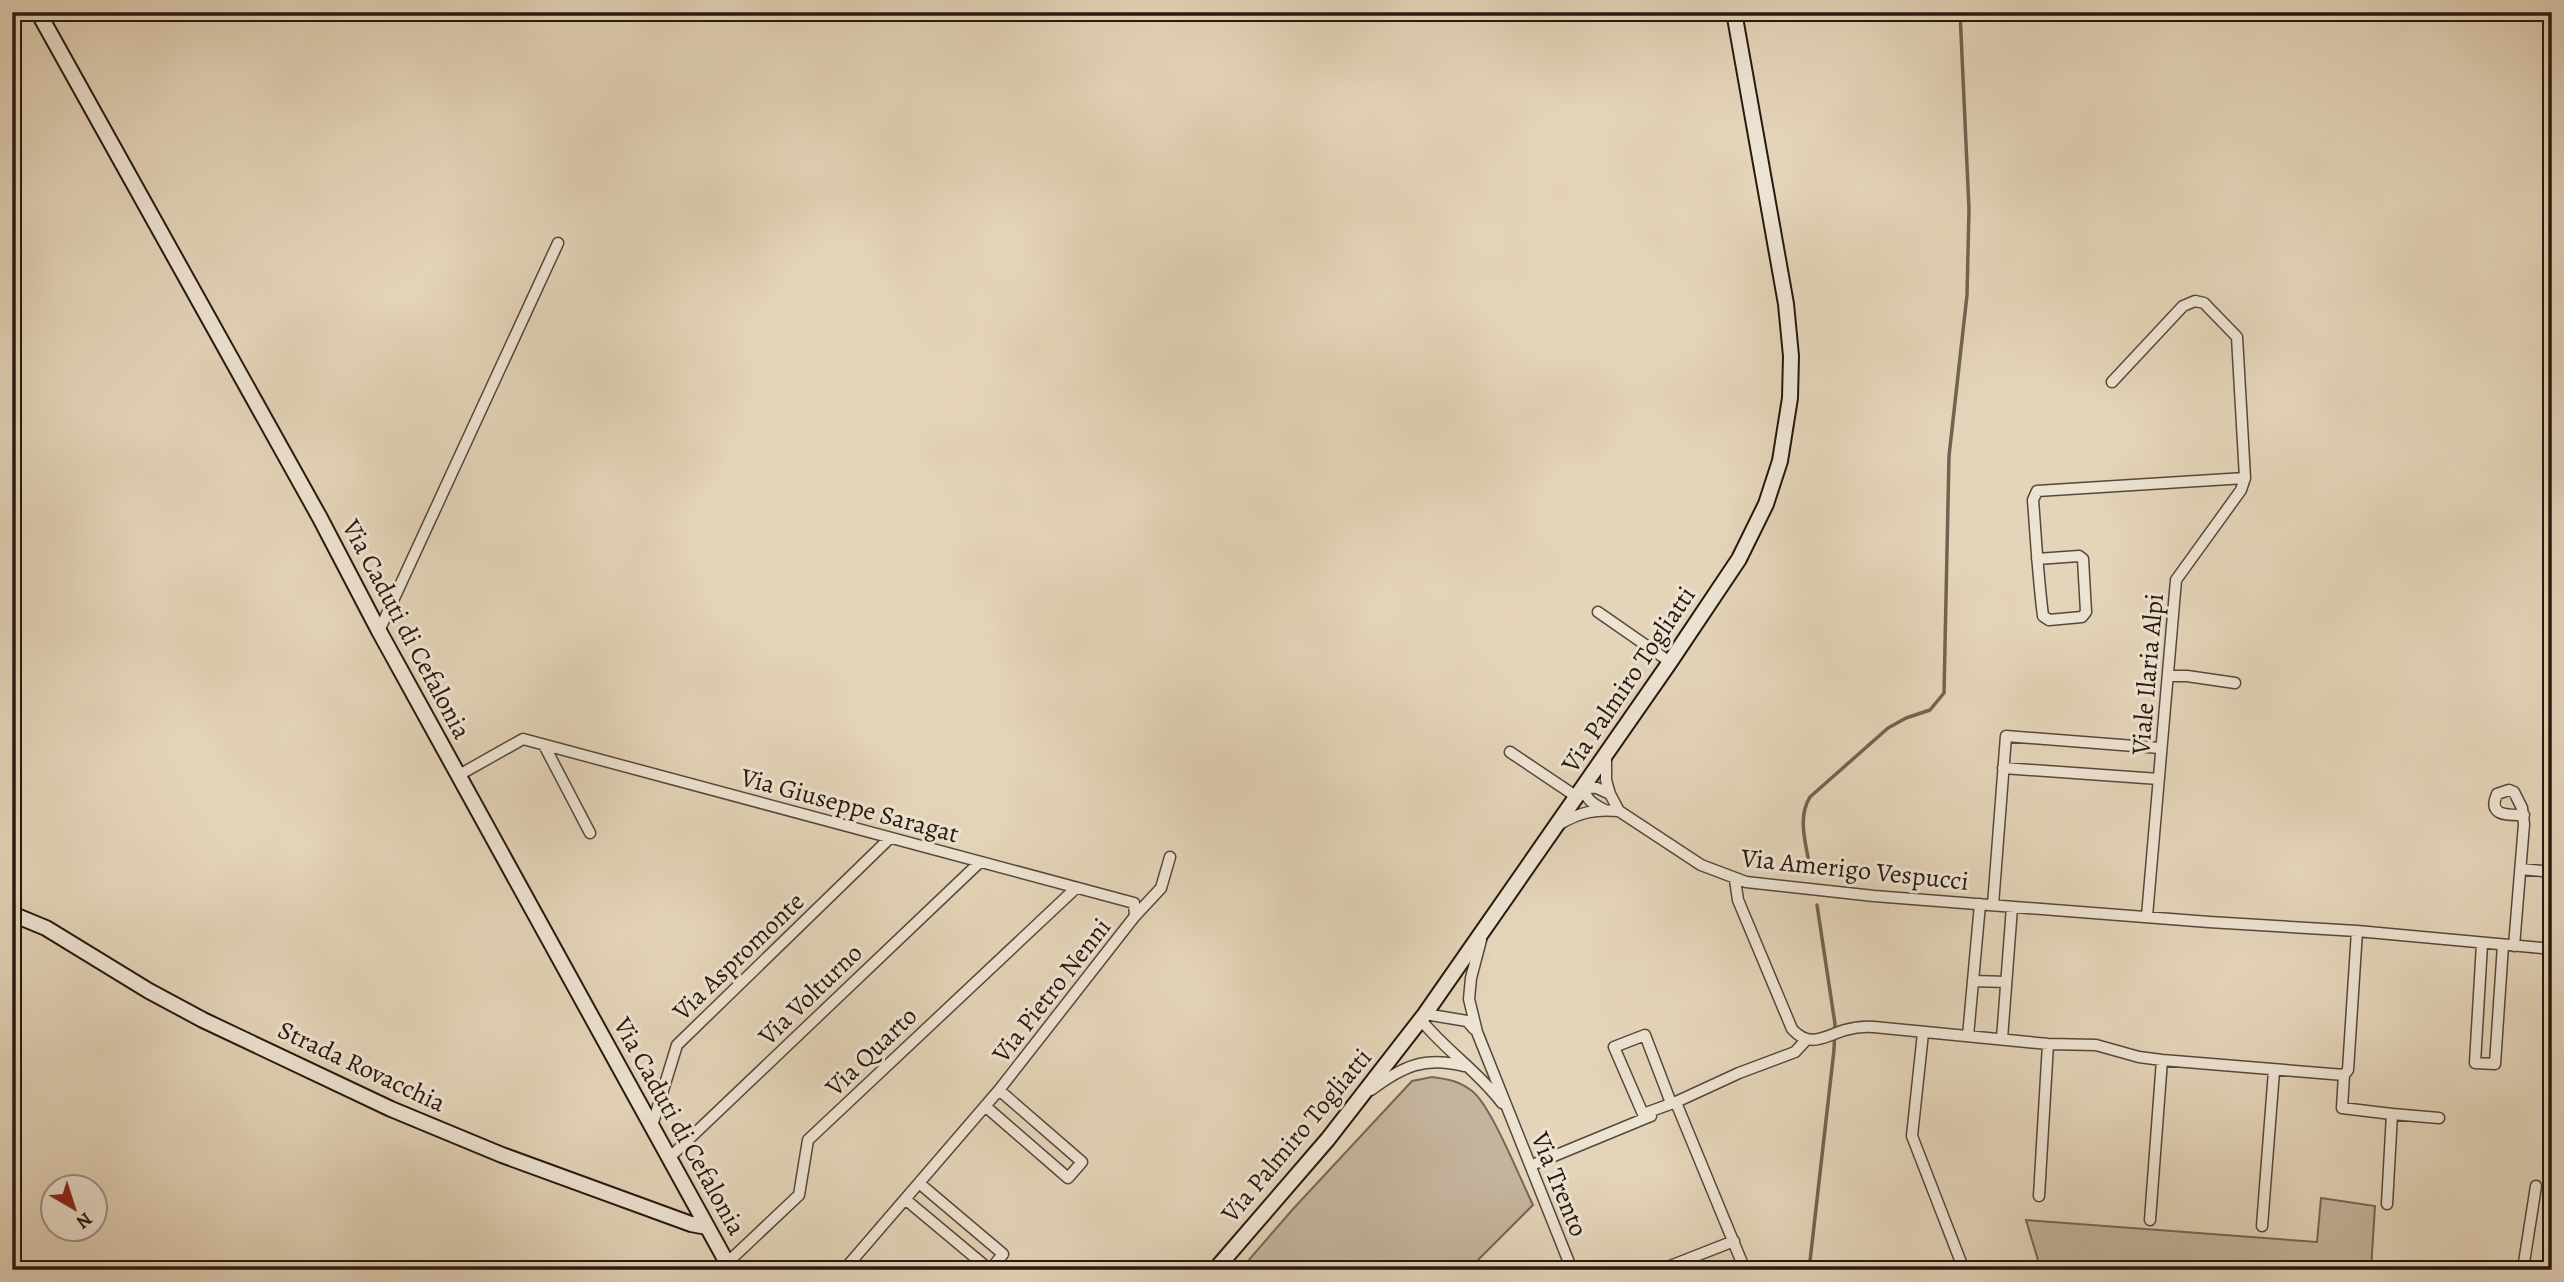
<svg xmlns="http://www.w3.org/2000/svg" width="2564" height="1282" font-family="Alegreya,serif">
<rect width="100%" height="100%" fill="#e4d4b9"/>
<filter id="stains"><feTurbulence type="fractalNoise" baseFrequency=".00286" numOctaves="4"/><feColorMatrix values="0 0 0 0 .2 0 0 0 0 .09 0 0 0 0 .02 0 0 0 .5 -.17"/></filter>
<radialGradient id="worn" r=".72"><stop offset=".6" stop-color="#630" stop-opacity="0"/><stop offset="1" stop-color="#630" stop-opacity=".3"/></radialGradient>
<!-- park -->
<path fill="#c4b49c" stroke="#766656" stroke-width="2" d="M1432 1077C1448 1079 1459 1081 1472 1091 1491 1105 1521 1181 1533 1205L1468 1270H1240L1293 1209 1412 1081Z
M2321 1198 2375 1206 2371 1270H2041L2026 1220 2317 1242Z"/>
<g fill="none" stroke-linecap="round" stroke-linejoin="round">
<!-- stream -->
<path stroke="#726352" stroke-width="3.5" d="M1810 868C1806 844 1797 818 1810 797L1888 728 1906 718 1930 710 1944 693 1949 456 1967 295 1969 209 1960 12
M1809 1270 1834 1050 1835 1024 1817 905"/>
<defs>
<path id="street" d="M2112 382 2183 306 2195 301 2204 303 2237 337 2245 478 2241 490 2176 580 2147 916
M2037 559 2079 556 2083 559 2086 612 2082 617 2049 620 2043 616C2038 577 2036 539 2033 500L2037 491 2245 478
M1598 612 1670 662
M379 631 558 243
M2168 676H2187L2235 683
M544 745 590 833
M1510 752 1577 797
M1606 756V780L1610 794 1619 811 1701 865 1746 882 1874 896 2209 922 2357 931 2552 949
M2003 768 2159 779
M459 775 523 739 1134 903 1135 916
M1603 809C1593 804 1585 799 1584 787L1597 788 1610 794
M1560 824C1580 812 1595 809 1619 811
M2521 869 2552 872
M1735 880 1738 900 1792 1029C1810 1049 1825 1036 1845 1030 1855 1027 1864 1026 1874 1027L2048 1044 2096 1045 2139 1057 2162 1060 2344 1075
M1993 905 2006 736 2160 748
M2357 931 2348 1070 2344 1075 2342 1108 2392 1114 2387 1204
M1481 940 1471 978 1469 999 1477 1032 1572 1270
M2482 944 2475 1063 2495 1064 2503 945
M2514 946 2524 824 2522 808 2514 792 2509 790 2497 794C2487 817 2509 815 2524 815
M1974 981 2006 982
M1425 1014 1467 1021 1474 1029
M1421 1020C1447 1052 1478 1071 1502 1103
M1923 1033 1912 1136 1964 1270
M1968 1036 1980 904
M2002 1039 2012 907
M1371 1090C1403 1066 1425 1056 1464 1066
M1671 1103 1645 1035 1614 1047 1643 1114 1676 1102
M1677 1105 1745 1270
M1677 1105 1676 1102 1739 1073 1795 1052 1807 1039
M985 1106 1068 1178 1082 1162 999 1090
M2392 1114 2439 1118
M652 1126 677 1045 890 838
M669 1158 980 862
M1537 1163 1651 1116
M2039 1196 2048 1044
M905 1199 990 1270 1003 1254 919 1183
M2150 1220 2162 1060
M2262 1226 2274 1071
M727 1263 799 1195 808 1140 1076 888
M844 1270 999 1090 1135 916 1161 888 1170 857
M1660 1270 1734 1241
M2527 1270 2523 1269 2536 1186"/>
<path id="secondary" d="M38 12 320 518 379 631 731 1270
M12 914 46 928 149 991 203 1020 391 1109 502 1155 691 1224 707 1227
M1215 1270 1328 1139 1425 1014 1670 662 1739 559 1766 504 1780 461 1790 398 1791 356 1786 304 1734 12"/>
</defs>
<!-- street casing -->
<use href="#street" stroke="#56483a" stroke-width="13"/>
<!-- secondary casing -->
<use href="#secondary" stroke="#27190f" stroke-width="18"/>
<!-- street -->
<use href="#street" stroke="#ede3d2" stroke-width="10"/>
<!-- secondary -->
<use href="#secondary" stroke="#ede3d2" stroke-width="14"/>
</g>
<g text-anchor="middle" stroke-width="6" stroke-linejoin="round" paint-order="stroke">
<!-- street labels -->
<g font-size="26" fill="#27190f" stroke="#ede3d2">
<text transform="translate(407 629) rotate(62)" y="9">Via Caduti di Cefalonia</text>
<text transform="translate(2147 674) rotate(-85)" y="9">Viale Ilaria Alpi</text>
<text transform="translate(1628 679) rotate(-56)" y="9">Via Palmiro Togliatti</text>
<text transform="translate(850 805) rotate(15)" y="9">Via Giuseppe Saragat</text>
<text transform="translate(1855 869) rotate(6)" y="9">Via Amerigo Vespucci</text>
<text transform="translate(738 956) rotate(-44)" y="9">Via Aspromonte</text>
<text transform="translate(1051 990) rotate(-52)" y="9">Via Pietro Nenni</text>
<text transform="translate(810 994) rotate(-44)" y="9">Via Volturno</text>
<text transform="translate(871 1051) rotate(-44)" y="9">Via Quarto</text>
<text transform="translate(362 1066) rotate(25)" y="9">Strada Rovacchia</text>
<text transform="translate(680 1126) rotate(61)" y="9">Via Caduti di Cefalonia</text>
<text transform="translate(1296 1135) rotate(-50)" y="9">Via Palmiro Togliatti</text>
<text transform="translate(1560 1184) rotate(68)" y="9">Via Trento</text>
</g>
</g>
<!-- margin -->
<rect width="2564" height="1282" fill="none" stroke="#e4d4b9" stroke-width="42"/>
<rect x="14" y="14" width="2536" height="1254" fill="none" stroke="#27190f" stroke-width="3.5"/>
<rect x="21" y="21" width="2522" height="1240" fill="none" stroke="#27190f" stroke-width="2"/>
<!-- north arrow -->
<g transform="translate(74 1208) rotate(141)"><circle r="33" fill="#ede3d2" stroke="#9e9284" stroke-width="2"/>
<path d="M0-5L12 26L0 18L-12 26Z" fill="#8f2418"/>
<text y="-10" font-size="19" font-weight="bold" text-anchor="middle" fill="#27190f">N</text>
</g>
<rect width="100%" height="100%" filter="url(#stains)"/>
<rect width="100%" height="100%" fill="url(#worn)"/>
</svg>
